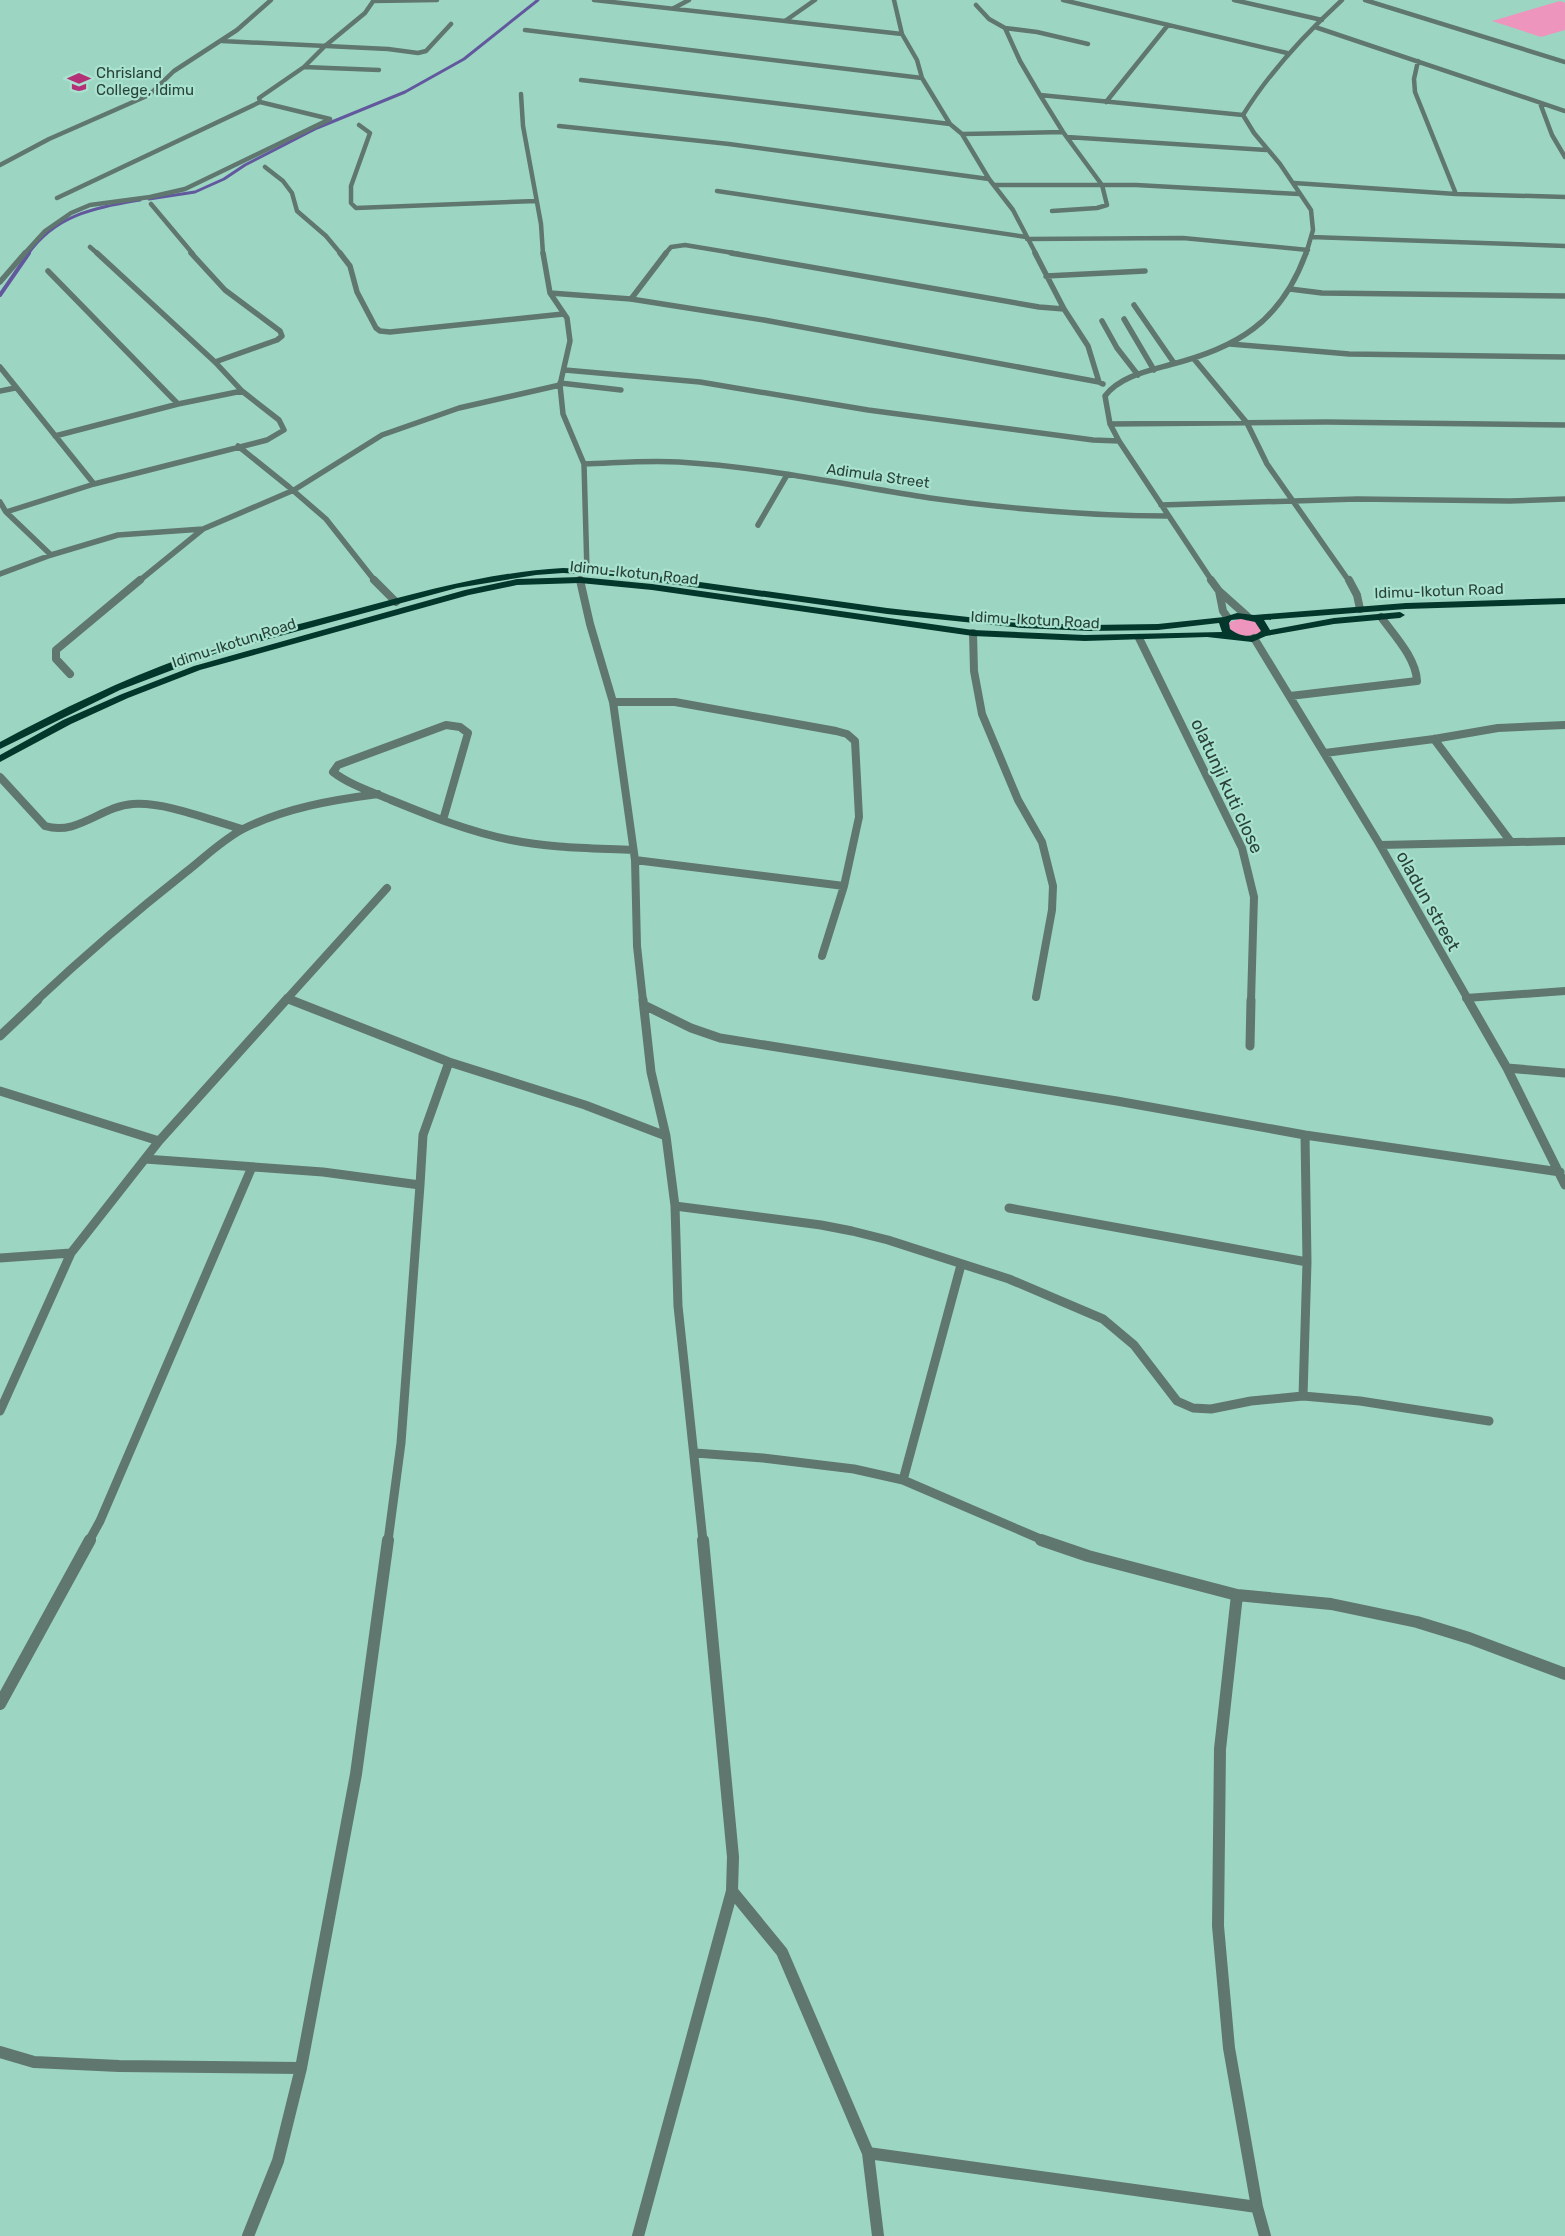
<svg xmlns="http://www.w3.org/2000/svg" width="1565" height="2236" font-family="Rubik,sans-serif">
<rect width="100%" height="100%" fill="#9cd6c2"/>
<!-- green -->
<path fill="#ee95bd" d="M1560 1 1565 3V30L1541 37 1492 21Z
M1241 618 1256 622 1262 631 1260 633 1246 637 1230 632 1228 623Z"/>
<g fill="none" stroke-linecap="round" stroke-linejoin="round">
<!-- stream-far1 -->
<path stroke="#62589e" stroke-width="3" d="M149 199 195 192 224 179 245 165 317 128 405 92 464 59 538 0
M28 254C56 214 95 208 140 200"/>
<!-- stream -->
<path stroke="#62589e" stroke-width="4" d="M0 295 29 253"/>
<!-- minor-far4 -->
<path stroke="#60776f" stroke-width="4.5" d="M594 0 902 34
M894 0 902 34 917 60 922 78 950 124 962 134 989 179 1013 210 1036 254
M1063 0 1287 53
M1234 0 1322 20
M1365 0 1565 62
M373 1 437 0
M976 5 989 19 1005 28
M674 8 689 0
M785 21 815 0
M1315 27 1565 111
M525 30 922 78
M222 41 388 49 418 53 426 51 451 24
M1418 61 1414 79 1415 92 1456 194
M304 67 379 70
M581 80 950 124
M521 94 523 126 541 224 543 254
M1040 95 1243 115
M260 102 330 119
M1106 102 1168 25
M1540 103 1552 135 1565 157
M359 125 370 133 351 186V203L356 208 536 201
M559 126 729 144 989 179
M962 134 1063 132
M1067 137 1266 150
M0 165 49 139 149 95 174 71 237 30 271 0
M265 167 283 181 292 193 297 211 326 236 341 254
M1294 183 1456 194 1565 197
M995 185H1136L1299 194
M717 191 1026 237
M57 198 260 102 259 98 304 67 325 46 365 13 374 0
M151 204 193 254
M1052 211 1097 208 1107 205 1102 185 1063 132 1040 95 1020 61 1005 28 1037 32 1088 44
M1311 237 1565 246
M1027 239 1183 238 1308 250
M90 247 98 254
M24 254 45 231 71 213 90 205 150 197 185 189 330 119
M665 254 671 247 685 245 739 254
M1306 254 1313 230 1311 210 1280 164 1254 133 1243 115C1270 71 1304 35 1342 0"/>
<!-- minor-far3 -->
<path stroke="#60776f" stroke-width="5.5" d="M191 253 225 290 280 331 282 336 277 340 215 362
M340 253 350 266 357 292 376 328 380 331 390 332 563 314
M543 253 550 293 567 318 570 341 560 385 563 414 584 464 587 571
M731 253 1039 307 1064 309
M1035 253 1064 309 1088 346 1099 382 1103 384
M48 271 178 404
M1046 276 1145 271
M0 282 25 253
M1290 289 1322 293 1565 296
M550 293 631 299 764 320 1099 382
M631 299 666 253
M1134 305 1174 363
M1124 319 1154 370
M1102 321 1117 348 1138 375
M1230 344 1349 354 1565 357
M1194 359 1247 423 1267 464 1349 581
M0 367 94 484
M565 370 700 382 868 410 1093 440 1119 441
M560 383 621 390
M0 391 15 388
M1110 424 1326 422 1565 425
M55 436 178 404 242 391
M238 446 289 487 326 519 375 581
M584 464C616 463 647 460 679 462 763 467 847 485 930 498 1010 509 1088 516 1168 516
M0 502 6 512 51 555
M1161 505 1357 499 1510 501 1565 499
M6 512 94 484 267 440 284 430 279 420 242 391 215 362 97 253
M758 525 787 475
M0 574 51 555 118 535 203 529
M139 581 203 529 294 490 382 435 459 408 560 385
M1212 581 1119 441 1110 424 1105 396C1119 377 1147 371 1169 365 1237 348 1281 322 1306 253"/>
<!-- minor-far2 -->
<path stroke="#60776f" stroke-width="8" d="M374 580 396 602
M580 580 590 624 613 702 635 860 637 946 643 1001
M1211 580 1219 591 1247 616
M1349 580 1357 595 1360 609
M1219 591 1223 611 1228 618
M973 633 974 671 982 714 1018 800 1042 842 1053 886 1052 910 1036 997
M1139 638 1242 848 1254 897 1251 1001
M1254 638 1380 845 1469 1001
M70 674 56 659V650L140 580
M1290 696 1417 681C1416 658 1394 635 1381 617
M613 702H675L836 731 847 734 855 741 859 817 844 886 822 956
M1434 739 1511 842
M1325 753 1434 739 1498 728 1565 725
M0 777 45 826C78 836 101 806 133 804 167 802 209 820 242 829
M443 820 468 733 460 727 446 725 338 765 333 772C350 785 372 792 391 800 430 816 470 832 511 840 551 848 592 848 633 850
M1380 845 1565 841
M635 860 844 886
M287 998 294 1001
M1466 998 1565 991
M36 1001C84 956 134 913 186 872 204 858 222 840 243 829 285 808 332 800 378 794
M285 1001 387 888"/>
<!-- minor-far1 -->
<path stroke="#60776f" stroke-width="9" d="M291 1000 449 1062 585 1105 666 1136
M643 1000 651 1072 666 1136 675 1206 678 1306 703 1541
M1468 1000 1507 1068 1565 1185
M644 1005 691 1028 720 1038 1117 1101 1305 1135 1560 1172
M0 1036 38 1000
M1250 1046 1251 1000
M1507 1068 1565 1073
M0 1091 159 1141
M145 1159 323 1172 420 1185 423 1135 449 1062
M675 1206 821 1225 852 1231 888 1240 1009 1279 1103 1319 1134 1345 1177 1401 1193 1408 1211 1409 1251 1401 1303 1396 1307 1262 1305 1135
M1009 1208 1307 1262
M0 1258 71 1253
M1303 1396 1360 1401 1489 1421
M0 1411 71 1253 159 1141 286 1000
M695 1453 763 1458 854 1469 903 1480 1045 1541
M903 1480 961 1265
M89 1541 100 1521 252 1167
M388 1541 401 1443 420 1185"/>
<!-- minor -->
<path stroke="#60776f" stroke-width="12" d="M1041 1540 1088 1556 1237 1595 1331 1604 1417 1622 1469 1638 1565 1674
M1237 1595 1220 1749 1218 1926 1229 2048 1257 2207 1265 2236
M0 1704 90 1540
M732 1891 782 1952 868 2153
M0 2052 34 2062 119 2066 301 2068
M248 2236 278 2161 301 2068 356 1774 388 1540
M638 2236 732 1891 733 1857 703 1540
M878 2236 868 2153 1257 2207"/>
<!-- major -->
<path fill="#04372b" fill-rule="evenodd" d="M563 568 614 570 887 608 1022 623 1090 625 1158 624 1224 617 1237 613 1254 615 1406 603 1565 598V604L1406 609 1264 620 1270 630 1334 618 1400 612 1405 615 1400 618 1334 624 1266 636 1252 642 1207 637 1085 641 973 636 652 590 580 583 517 585 469 595 200 670 128 698 71 724 0 762V755L63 720 122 694 194 666 465 590 517 579 580 577 652 584 973 630 1085 635 1222 632 1219 623 1158 630 1090 631 1022 628 887 614 614 576 563 573 536 575 457 588 217 653 120 690 0 749V742C60 710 121 680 185 657 242 637 302 624 360 608 427 590 493 572 563 568ZM1241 619 1255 622 1261 631C1251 639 1239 636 1230 629L1229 623 1231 620Z"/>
</g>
<!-- icons -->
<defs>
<symbol id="school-bare" viewBox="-9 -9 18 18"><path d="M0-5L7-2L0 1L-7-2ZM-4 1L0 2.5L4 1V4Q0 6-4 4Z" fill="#b43077" stroke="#a9e3cf" stroke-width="2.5" paint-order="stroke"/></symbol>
</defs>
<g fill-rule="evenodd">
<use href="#school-bare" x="63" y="66" width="32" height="32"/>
</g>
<g text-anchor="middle" stroke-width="4.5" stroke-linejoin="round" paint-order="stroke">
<!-- far-poi labels -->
<g font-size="15" fill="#2a423a" stroke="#a9e3cf" text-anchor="start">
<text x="96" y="78">Chrisland<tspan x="96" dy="17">College, Idimu</tspan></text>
</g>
<!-- far-street labels -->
<g font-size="15" fill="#2a423a" stroke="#a9e3cf">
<text transform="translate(878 476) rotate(8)" y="5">Adimula Street</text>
<text transform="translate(634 573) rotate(6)" y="5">Idimu-Ikotun Road</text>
<text transform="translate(1439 591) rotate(-2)" y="5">Idimu-Ikotun Road</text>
<text transform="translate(1035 620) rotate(3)" y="5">Idimu-Ikotun Road</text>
<text transform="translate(234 643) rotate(-18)" y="5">Idimu-Ikotun Road</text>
</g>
<!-- street labels -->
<g font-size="18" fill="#2a423a" stroke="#a9e3cf">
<text transform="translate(1227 786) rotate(65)" y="6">olatunji kuti close</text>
<text transform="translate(1428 901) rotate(61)" y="6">oladun street</text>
</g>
</g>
</svg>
